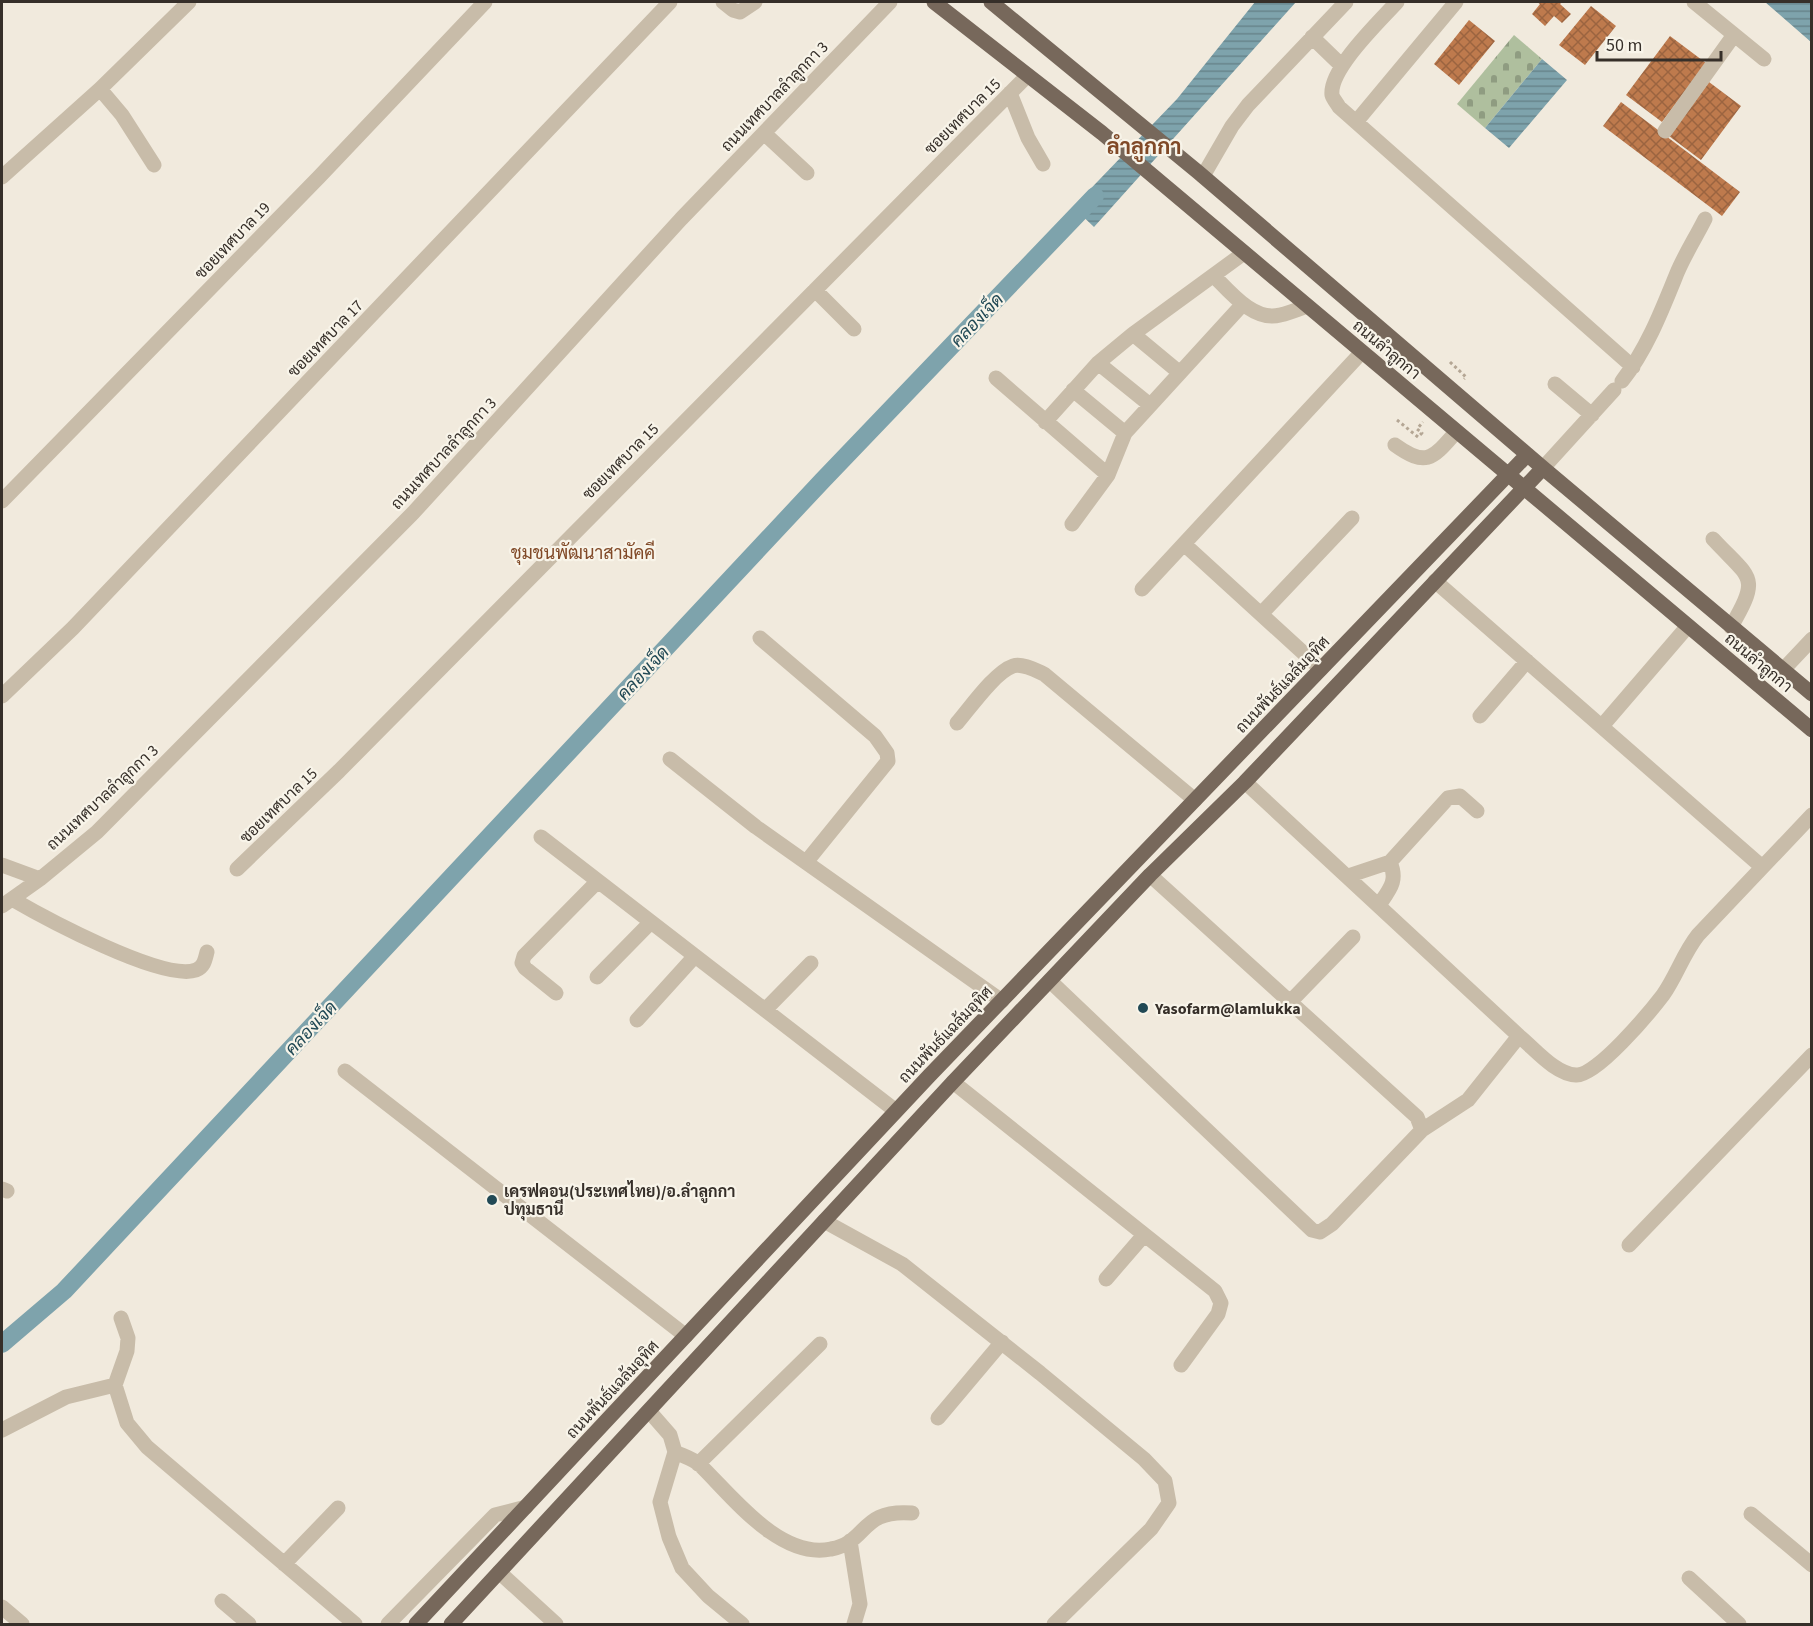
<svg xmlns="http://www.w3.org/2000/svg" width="1813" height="1626" font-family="'Source Sans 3',Sarabun,sans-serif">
<defs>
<pattern id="cemetery-stones" width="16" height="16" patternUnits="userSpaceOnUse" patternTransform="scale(1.5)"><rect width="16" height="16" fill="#afbf9e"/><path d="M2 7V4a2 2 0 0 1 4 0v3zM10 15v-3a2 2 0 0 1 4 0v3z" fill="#8f9c81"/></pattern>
<pattern id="water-rules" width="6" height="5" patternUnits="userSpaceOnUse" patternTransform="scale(1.5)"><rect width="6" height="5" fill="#7ea3ac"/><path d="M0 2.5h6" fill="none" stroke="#68858c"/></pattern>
<pattern id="building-cross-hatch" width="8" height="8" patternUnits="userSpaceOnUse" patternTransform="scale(1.5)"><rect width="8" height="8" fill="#be7a4d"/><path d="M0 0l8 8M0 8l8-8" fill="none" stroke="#9b6440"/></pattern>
</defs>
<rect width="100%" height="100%" fill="#f1eadd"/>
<!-- cemetery -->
<path fill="url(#cemetery-stones)" d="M1514 35 1542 59 1485 128 1457 104Z"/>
<!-- water -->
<path fill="url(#water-rules)" d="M1255 2H1296L1094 227 1073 207 1177 99Z
M1765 2H1811V42Z
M1542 59 1567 80 1509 148 1485 128Z"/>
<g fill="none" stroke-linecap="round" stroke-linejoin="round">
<!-- canal -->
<path stroke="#7ea3ac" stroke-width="18" d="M2 1344 64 1291 822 481 1095 196"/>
</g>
<!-- building -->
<path fill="url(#building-cross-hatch)" d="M1537 2H1562L1560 4 1571 14 1562 23 1554 16 1545 26 1532 14 1540 4Z
M1591 6 1616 26 1585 65 1559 45Z
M1469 20 1495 41 1459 85 1434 64Z
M1670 36 1706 63 1662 122 1626 95Z
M1709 82 1741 106 1701 160 1669 136Z
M1621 102 1740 192 1722 216 1603 126Z"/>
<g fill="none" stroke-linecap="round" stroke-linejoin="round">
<!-- path -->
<path stroke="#b4a694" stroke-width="3" stroke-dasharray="3 3" stroke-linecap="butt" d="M1450 362 1466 377 1464 379
M1397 420 1418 437 1422 433 1417 429 1423 422"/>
<!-- minor -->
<path stroke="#c8bca9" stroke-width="15" d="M723 2 733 10 740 12 755 2
M1397 2C1380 21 1329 69 1332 95 1333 99 1337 103 1339 107L1633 367
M1694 2 1764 59
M1312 37 1342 66
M100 89 122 115 154 165
M1010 93 1028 138 1043 164
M1356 122 1456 2
M1665 131 1734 35
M764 133 807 173
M1203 176 1232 126 1248 105 1346 2
M2 177 100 89 189 2
M1214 276C1230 292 1254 322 1280 315 1289 313 1299 309 1307 306
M815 290 854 329
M1133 334 1180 373
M1098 363 1150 405
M996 378 1108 475
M1622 381C1647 349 1662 310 1677 273 1685 254 1696 237 1705 219
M1555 384 1592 415
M1073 390 1125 433
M1045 422 1098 363 1133 334 1244 253
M1395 445C1427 468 1433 458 1456 432
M1543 468 1614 390
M2 501 319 177 485 2
M1072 524 1108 475 1125 433 1242 305
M1713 539C1751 580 1761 575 1731 627
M1184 544 1321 669
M1435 581 1761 866
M1142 589 1362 352
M1261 614 1352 518
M760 638 875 736 887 753 888 761 807 861
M1783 670 1812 639
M2 696 73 628 670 2
M1480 716 1527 661
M957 723C970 708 995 672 1013 666 1022 663 1035 670 1044 674L1195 800
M1602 726 1688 626
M670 759 756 827 1002 1001
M1245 782 1519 1036C1535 1049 1555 1074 1576 1075 1596 1077 1650 1012 1663 995 1677 975 1683 954 1698 935L1812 815
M541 837 896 1111
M2 865 40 879
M237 869 339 771 1027 76
M1150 875 1417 1117 1422 1130
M1348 876 1390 862 1448 798 1460 796 1477 811
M12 899C43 917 163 982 196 970 204 967 205 960 207 952
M1379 905C1390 889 1398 881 1390 862
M2 906 40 879 97 832 413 513 681 219 890 2
M597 977 651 922
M1050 981 1312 1230 1320 1232 1332 1224 1422 1130 1468 1100 1519 1036
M556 993 525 968 522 963 524 956 598 881
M1290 1002 1353 937
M765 1010 811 963
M637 1020 695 956
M345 1071 686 1336
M953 1082 1215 1291 1221 1303 1218 1314 1181 1365
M2 1189 7 1191
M824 1221 902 1264 1040 1373 1144 1459 1165 1481 1169 1503 1151 1529 1054 1624
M1629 1245 1812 1055
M1106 1279 1144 1235
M121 1318 128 1338 127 1351 115 1385 127 1423 147 1447 355 1624
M649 1411 670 1435 675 1452 660 1502 669 1537 682 1568 708 1596 742 1624
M938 1418 1002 1342
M2 1430 66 1397 115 1385
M675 1452C683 1456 694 1459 700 1465 732 1496 780 1560 831 1549 869 1542 859 1509 912 1513
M698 1464 820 1344
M1751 1514 1812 1565
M850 1541 860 1604 854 1624
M284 1564 338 1508
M499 1572 556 1624
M1689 1578 1739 1624
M222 1601 249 1624
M2 1607 22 1624
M388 1624 495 1515 526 1507"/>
<!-- major -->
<path stroke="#77685b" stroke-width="15" d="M934 2 1102 133 1812 730
M991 2 1198 172 1543 468 1812 694
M416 1624 929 1076 1527 455
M451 1624 953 1082 1150 875 1245 782 1543 468"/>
</g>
<!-- markers -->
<g fill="#214955" stroke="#f8f4e9" stroke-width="2">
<circle cx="1143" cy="1008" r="6"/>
<circle cx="492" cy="1200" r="6"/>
</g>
<g text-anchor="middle" stroke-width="4.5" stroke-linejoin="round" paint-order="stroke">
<!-- street labels -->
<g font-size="16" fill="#362f29" stroke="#f8f4e9">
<text transform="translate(774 96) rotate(-46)" y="6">ถนนเทศบาลลำลูกกา 3</text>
<text transform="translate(962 116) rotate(-45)" y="6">ซอยเทศบาล 15</text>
<text transform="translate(232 240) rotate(-46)" y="6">ซอยเทศบาล 19</text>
<text transform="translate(325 338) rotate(-46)" y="6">ซอยเทศบาล 17</text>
<text transform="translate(1387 349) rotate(40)" y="6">ถนนลำลูกกา</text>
<text transform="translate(443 453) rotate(-47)" y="6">ถนนเทศบาลลำลูกกา 3</text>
<text transform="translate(620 461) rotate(-45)" y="6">ซอยเทศบาล 15</text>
<text transform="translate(1759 662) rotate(40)" y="6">ถนนลำลูกกา</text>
<text transform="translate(1282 684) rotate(-46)" y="6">ถนนพันธ์แฉล้มอุทิศ</text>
<text transform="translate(102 797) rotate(-43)" y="6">ถนนเทศบาลลำลูกกา 3</text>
<text transform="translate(278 805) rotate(-44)" y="6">ซอยเทศบาล 15</text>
<text transform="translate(945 1034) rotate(-46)" y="6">ถนนพันธ์แฉล้มอุทิศ</text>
<text transform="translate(612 1389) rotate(-47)" y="6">ถนนพันธ์แฉล้มอุทิศ</text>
</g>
<!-- poi labels -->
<g font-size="16" font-weight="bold" fill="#362f29" stroke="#f8f4e9" text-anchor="start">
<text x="1155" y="1014">Yasofarm@lamlukka</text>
<text x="504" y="1197">เครฟคอน(ประเทศไทย)/อ.ลำลูกกา<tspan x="504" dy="18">ปทุมธานี</tspan></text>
</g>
<!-- water labels -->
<g font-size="18" font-style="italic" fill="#214955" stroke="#f8f4e9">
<text transform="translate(977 320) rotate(-46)" y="6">คลองเจ็ด</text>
<text transform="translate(643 673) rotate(-47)" y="6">คลองเจ็ด</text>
<text transform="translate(311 1028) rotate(-47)" y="6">คลองเจ็ด</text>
</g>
<!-- neighbourhood labels -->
<g font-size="18" fill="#804927" stroke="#f8f4e9">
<text x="583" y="559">ชุมชนพัฒนาสามัคคี</text>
</g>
<!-- district labels -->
<g font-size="22" font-weight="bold" fill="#804927" stroke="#f8f4e9">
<text x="1144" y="154">ลำลูกกา</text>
</g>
</g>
<!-- border -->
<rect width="1813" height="1626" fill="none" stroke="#362f29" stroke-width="6"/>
<!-- scale -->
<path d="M1597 51v9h124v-9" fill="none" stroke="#362f29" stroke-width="3"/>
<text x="1606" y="51" font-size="18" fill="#362f29" stroke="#f8f4e9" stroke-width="4.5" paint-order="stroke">50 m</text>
</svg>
